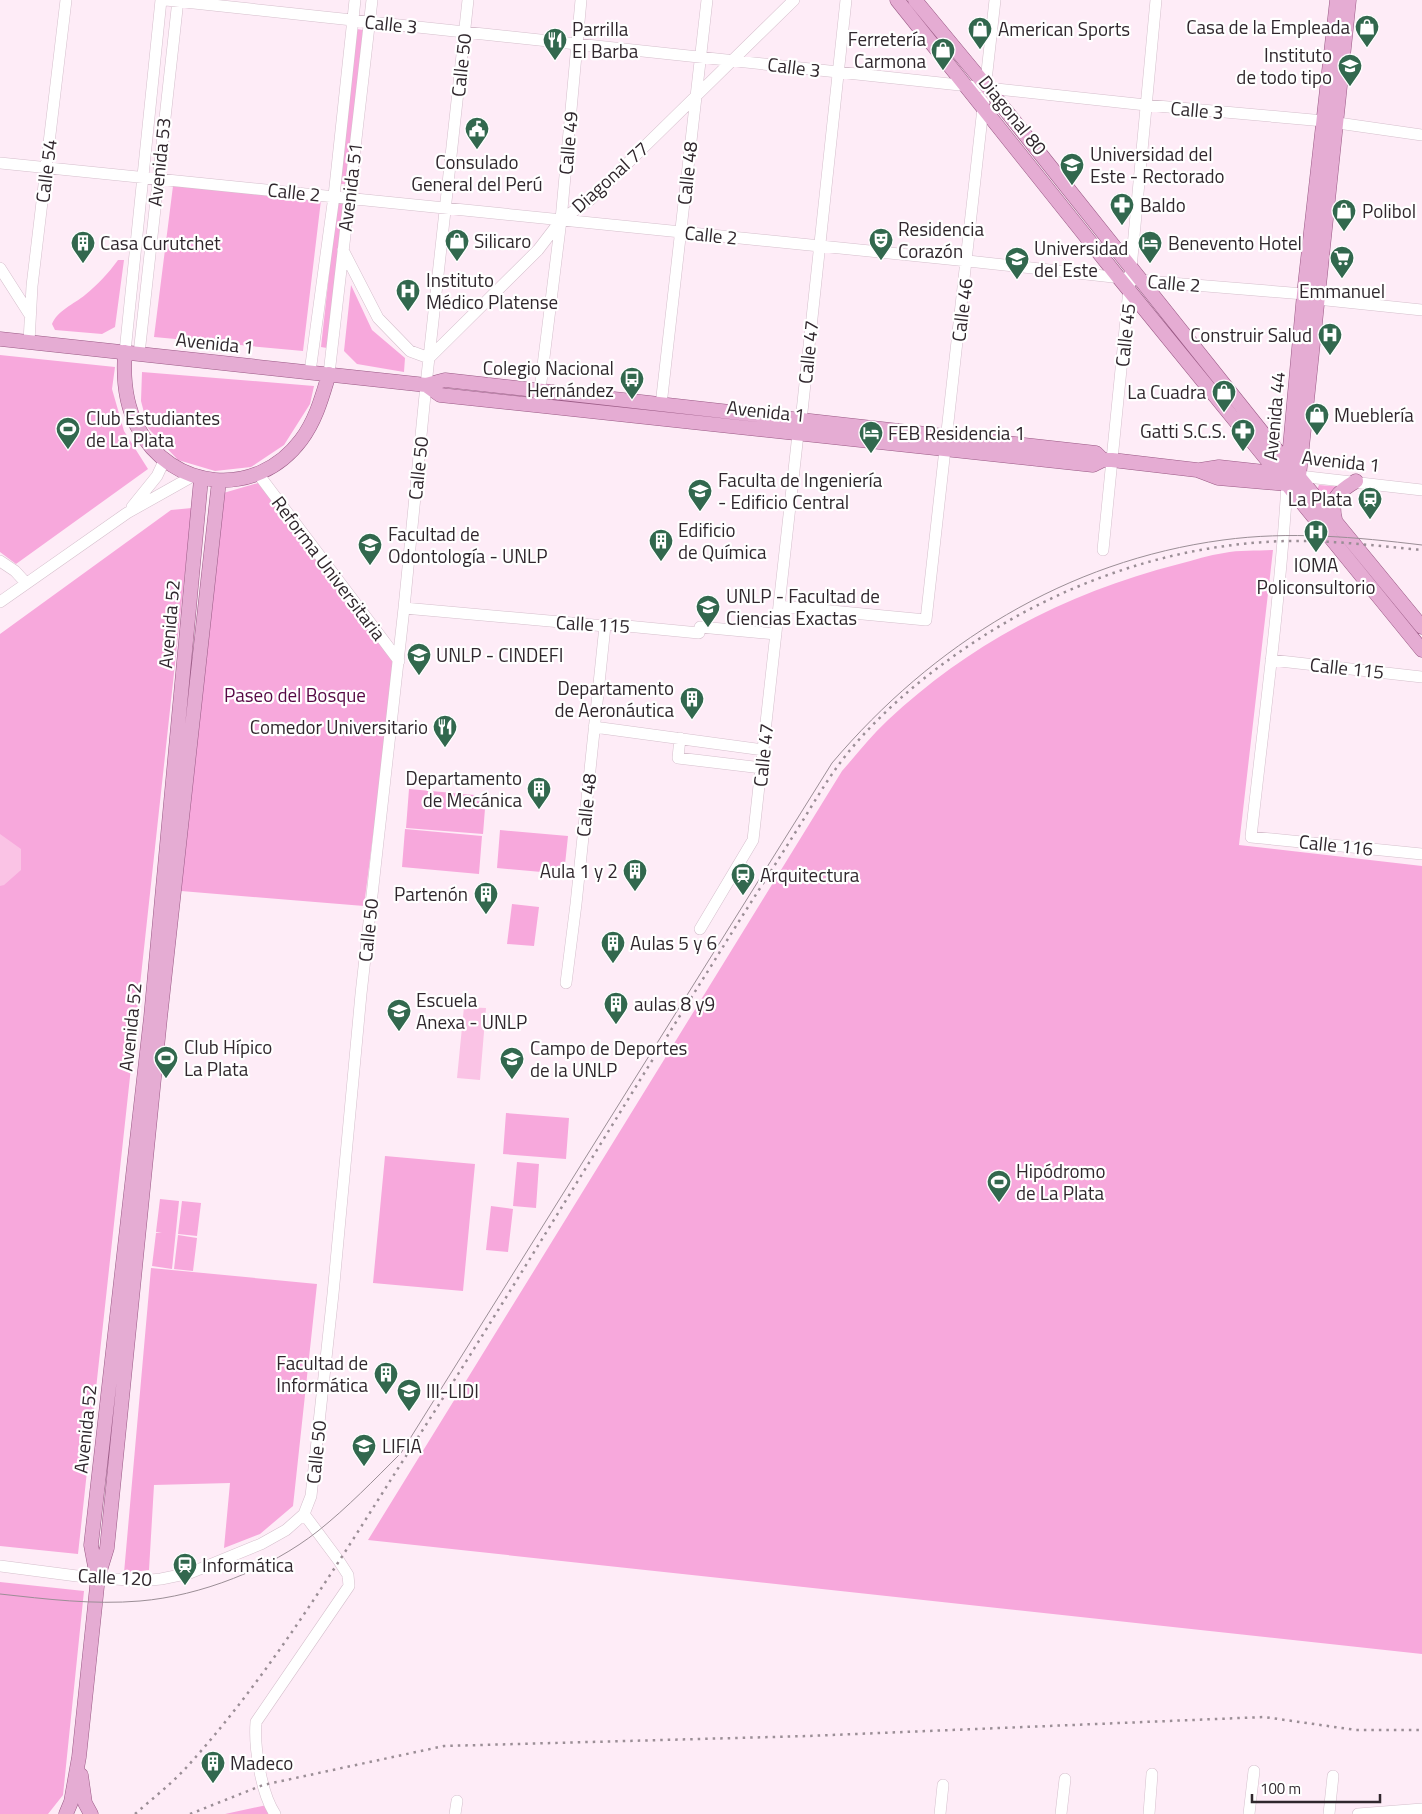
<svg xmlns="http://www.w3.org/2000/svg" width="1422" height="1814" font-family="'Titillium Web',sans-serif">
<rect width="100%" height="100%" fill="#feecf7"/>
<!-- green -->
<path fill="#f7a8dc" d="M357 29 363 30 346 184H340Z
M173 186 321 200 303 351 154 337Z
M337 202H343L327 348 321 347Z
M118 260H124L115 327 102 334 55 330 52 324C57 311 74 304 85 295 97 285 108 274 118 260Z
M351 285 372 330 405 358 404 372 357 364 344 351Z
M0 355 115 367 112 389 124 431 148 469 16 564 0 552Z
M142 372 314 386 310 404 284 445 251 467 215 471 178 460 148 428 141 401Z
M258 483 395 662 364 906 181 891 220 494Z
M1319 485 1343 487 1328 502 1317 490Z
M192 508 78 1554 0 1546V634L171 510Z
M1273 550 1239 845 1422 866V1654L368 1540 842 771C857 754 871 736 888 720 971 642 1069 592 1179 564 1194 560 1209 555 1224 553 1239 550 1257 551 1273 550Z
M409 789 486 796 483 834 406 828Z
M405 829 482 836 479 874 402 867Z
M500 830 568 836 564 874 497 868Z
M512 904 539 907 534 946 507 944Z
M506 1113 569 1118 566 1159 503 1154Z
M385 1156 475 1164 463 1291 373 1283Z
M517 1162 539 1164 536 1208 513 1206Z
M160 1199 179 1201 172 1269 152 1266 156 1233H162L156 1232Z
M182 1201 201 1203 197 1236 178 1234Z
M491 1206 513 1209 508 1252 486 1250Z
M178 1235 197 1238 193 1271 174 1269Z
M151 1268 317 1284 293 1506 260 1534 224 1548 230 1483 154 1485 149 1570 124 1573Z
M0 1582 84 1591 63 1795 48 1814H0Z
M267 1805 270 1814H225Z"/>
<!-- water -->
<path fill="#fac3e5" d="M0 834 21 849V870L4 885 0 886Z
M464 1007 486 1008 480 1080 457 1078Z"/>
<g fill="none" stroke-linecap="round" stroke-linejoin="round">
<defs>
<path id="minor" d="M166 0 1146 105 1324 121 1422 135
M0 163 968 261 1158 282 1304 294 1317 299 1422 310
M343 250 378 318 410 351 429 358 538 250 561 220 591 199 794 0
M0 268 30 315
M29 342 32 286 66 0
M125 352 161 0
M139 354 178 0
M310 372 334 196 355 0
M329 374 372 0
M661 405 707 0
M538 406 561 220 581 0
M259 475 399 661
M1299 476 1422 490
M1287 484C1280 602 1264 719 1251 837L1422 854
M132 507 157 476 165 459
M1103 550 1130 279 1156 0
M0 561 15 571 26 583
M0 602 127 513 193 476
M779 606 926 620 995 0
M404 608 605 626 606 624 699 633 700 627 776 634
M1271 660 1422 677
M594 727 764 750
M680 738 678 758 762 768
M700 929 753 840 798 434 801 421 846 0
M566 983 576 904 605 626
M0 1566 77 1576 141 1581 161 1579 190 1573 261 1544 286 1530 304 1514 311 1496 333 1294 361 994 404 608 426 385 468 0
M275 1814C261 1793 254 1747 256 1722L349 1586 348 1575 339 1561 304 1514
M455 1814 457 1801
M940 1814 943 1785
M1061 1814 1065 1779
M1149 1814 1152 1774
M1249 1814 1254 1771
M1329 1814 1333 1776
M1358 1814 1422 1809"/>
<path id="major" d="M897 0 1119 278 1422 650
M915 0 987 87 1266 437 1422 627
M0 339 426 385 445 380 1096 453 1103 460
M125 352C123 378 125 403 137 426 171 492 257 499 301 440 316 420 322 397 329 374
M426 385 440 395 1093 465 1103 460H1112L1197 470 1218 478 1287 484
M1288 469 1304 294 1337 0
M1200 470 1219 467 1283 474
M1299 476 1349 0
M1335 519C1330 498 1338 492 1356 481
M97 1577 91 1545 151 1017 201 479
M81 1775 85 1803 91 1814
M66 1814 71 1802 79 1757 98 1577 107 1548 160 1018 219 481"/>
</defs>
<!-- minor casing -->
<use href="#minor" stroke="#d5bfcc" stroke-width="12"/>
<!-- major casing -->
<use href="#major" stroke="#9a5a85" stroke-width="15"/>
<!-- minor -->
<use href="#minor" stroke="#fff" stroke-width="11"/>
<!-- major -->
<use href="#major" stroke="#e5acd3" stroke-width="14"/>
<!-- tram -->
<path stroke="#9b8e96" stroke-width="1" d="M0 1594C46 1599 93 1605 140 1601 200 1596 270 1569 318 1531 348 1507 374 1480 401 1453L832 763C933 644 1066 561 1223 540 1289 531 1356 537 1422 545"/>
<!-- rail -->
<path stroke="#9b8e96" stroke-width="2.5" stroke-dasharray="2.5 5" stroke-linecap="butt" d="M135 1814C152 1799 170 1785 185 1769 266 1680 333 1571 397 1470 505 1303 607 1131 713 963 740 919 768 876 795 833 809 811 822 788 837 767 866 727 907 690 947 661 1046 588 1165 544 1287 541 1332 540 1377 546 1422 550
M190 1814 263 1785 444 1746 808 1736 1264 1717 1356 1730H1422"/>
</g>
<!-- icons -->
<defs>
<symbol id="shop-pin" viewBox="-11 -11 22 30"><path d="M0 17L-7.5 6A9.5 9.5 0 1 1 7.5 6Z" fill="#32684e" stroke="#fff"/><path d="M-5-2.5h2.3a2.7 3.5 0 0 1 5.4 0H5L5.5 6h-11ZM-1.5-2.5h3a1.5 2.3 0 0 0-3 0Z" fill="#fff"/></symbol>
<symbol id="restaurant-pin" viewBox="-11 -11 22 30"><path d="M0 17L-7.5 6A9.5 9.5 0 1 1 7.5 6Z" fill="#32684e" stroke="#fff"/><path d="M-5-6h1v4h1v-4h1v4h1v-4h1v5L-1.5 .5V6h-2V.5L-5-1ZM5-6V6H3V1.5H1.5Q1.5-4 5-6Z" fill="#fff"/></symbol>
<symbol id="school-pin" viewBox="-11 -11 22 30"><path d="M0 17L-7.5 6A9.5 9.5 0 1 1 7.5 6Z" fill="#32684e" stroke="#fff"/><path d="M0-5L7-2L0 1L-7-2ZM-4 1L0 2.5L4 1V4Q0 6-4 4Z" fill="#fff"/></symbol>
<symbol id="civic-pin" viewBox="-11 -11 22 30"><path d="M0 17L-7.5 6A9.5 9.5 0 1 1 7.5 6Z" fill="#32684e" stroke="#fff"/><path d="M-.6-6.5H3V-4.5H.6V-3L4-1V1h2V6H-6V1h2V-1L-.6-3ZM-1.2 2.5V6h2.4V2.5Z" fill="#fff"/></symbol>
<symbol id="university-pin" viewBox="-11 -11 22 30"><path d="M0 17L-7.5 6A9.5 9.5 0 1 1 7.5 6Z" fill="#32684e" stroke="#fff"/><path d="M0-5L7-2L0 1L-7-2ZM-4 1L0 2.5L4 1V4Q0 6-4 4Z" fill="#fff"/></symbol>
<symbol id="pharmacy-pin" viewBox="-11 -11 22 30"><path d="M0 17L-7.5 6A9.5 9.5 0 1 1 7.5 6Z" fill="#32684e" stroke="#fff"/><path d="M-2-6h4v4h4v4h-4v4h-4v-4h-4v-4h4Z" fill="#fff"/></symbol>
<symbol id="theatre-pin" viewBox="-11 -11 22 30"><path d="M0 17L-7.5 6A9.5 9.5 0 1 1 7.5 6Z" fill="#32684e" stroke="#fff"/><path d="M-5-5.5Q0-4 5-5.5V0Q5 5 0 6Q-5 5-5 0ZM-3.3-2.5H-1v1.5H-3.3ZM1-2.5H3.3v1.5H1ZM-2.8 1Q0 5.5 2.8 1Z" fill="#fff"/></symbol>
<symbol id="building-pin" viewBox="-11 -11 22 30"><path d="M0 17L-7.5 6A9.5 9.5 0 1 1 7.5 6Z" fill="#32684e" stroke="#fff"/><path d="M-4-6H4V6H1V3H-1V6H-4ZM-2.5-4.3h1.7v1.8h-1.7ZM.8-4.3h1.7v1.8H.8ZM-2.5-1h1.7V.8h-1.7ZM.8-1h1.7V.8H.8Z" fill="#fff"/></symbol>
<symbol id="hotel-pin" viewBox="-11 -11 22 30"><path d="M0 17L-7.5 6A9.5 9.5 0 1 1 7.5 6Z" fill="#32684e" stroke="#fff"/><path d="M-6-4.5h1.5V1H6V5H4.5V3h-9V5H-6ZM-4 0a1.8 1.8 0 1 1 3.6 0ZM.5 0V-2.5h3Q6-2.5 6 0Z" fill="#fff"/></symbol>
<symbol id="supermarket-pin" viewBox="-11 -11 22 30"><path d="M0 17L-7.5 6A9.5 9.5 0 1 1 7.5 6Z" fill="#32684e" stroke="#fff"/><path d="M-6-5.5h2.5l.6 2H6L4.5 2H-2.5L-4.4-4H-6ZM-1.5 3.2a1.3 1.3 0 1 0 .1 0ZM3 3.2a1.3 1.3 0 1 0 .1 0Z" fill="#fff"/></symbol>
<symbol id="hospital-pin" viewBox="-11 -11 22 30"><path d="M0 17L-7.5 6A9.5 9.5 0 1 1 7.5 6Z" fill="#32684e" stroke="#fff"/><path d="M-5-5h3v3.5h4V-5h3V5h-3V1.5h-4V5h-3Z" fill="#fff"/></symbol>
<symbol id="bus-pin" viewBox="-11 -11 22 30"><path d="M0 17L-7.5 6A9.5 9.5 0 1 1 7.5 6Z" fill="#32684e" stroke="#fff"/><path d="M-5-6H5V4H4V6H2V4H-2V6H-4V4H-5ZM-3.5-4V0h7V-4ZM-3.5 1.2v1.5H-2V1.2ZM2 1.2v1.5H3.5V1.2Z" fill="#fff"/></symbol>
<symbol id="stadium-pin" viewBox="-11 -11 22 30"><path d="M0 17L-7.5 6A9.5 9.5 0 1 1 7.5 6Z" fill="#32684e" stroke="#fff"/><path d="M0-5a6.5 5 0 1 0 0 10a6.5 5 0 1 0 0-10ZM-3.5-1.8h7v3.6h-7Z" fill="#fff"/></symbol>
<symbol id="station-pin" viewBox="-11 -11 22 30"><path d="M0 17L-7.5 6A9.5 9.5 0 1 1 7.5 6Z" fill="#32684e" stroke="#fff"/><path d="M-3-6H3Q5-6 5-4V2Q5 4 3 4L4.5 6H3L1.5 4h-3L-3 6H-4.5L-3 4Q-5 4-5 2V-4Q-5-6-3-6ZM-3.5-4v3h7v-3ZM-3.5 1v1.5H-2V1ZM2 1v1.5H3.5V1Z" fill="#fff"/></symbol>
</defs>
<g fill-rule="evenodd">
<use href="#shop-pin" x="1353" y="13" width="28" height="38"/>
<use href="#shop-pin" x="966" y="15" width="28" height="38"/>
<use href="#restaurant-pin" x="541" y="26" width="28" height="38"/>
<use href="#shop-pin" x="929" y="36" width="28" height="38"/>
<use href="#school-pin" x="1336" y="52" width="28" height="38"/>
<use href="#civic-pin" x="463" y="115" width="28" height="38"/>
<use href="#university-pin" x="1058" y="151" width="28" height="38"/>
<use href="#pharmacy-pin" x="1108" y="191" width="28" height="38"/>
<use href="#shop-pin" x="1330" y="197" width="28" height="38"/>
<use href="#theatre-pin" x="867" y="226" width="28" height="38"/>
<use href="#shop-pin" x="443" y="227" width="28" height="38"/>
<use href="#building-pin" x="69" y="229" width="28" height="38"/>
<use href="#hotel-pin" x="1136" y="229" width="28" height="38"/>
<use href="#supermarket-pin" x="1328" y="244" width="28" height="38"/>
<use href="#university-pin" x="1003" y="245" width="28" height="38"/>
<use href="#hospital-pin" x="394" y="277" width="28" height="38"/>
<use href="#hospital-pin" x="1316" y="321" width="28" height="38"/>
<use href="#bus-pin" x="618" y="365" width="28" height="38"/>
<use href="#shop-pin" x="1210" y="378" width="28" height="38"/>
<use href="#shop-pin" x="1303" y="401" width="28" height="38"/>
<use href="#stadium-pin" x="54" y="415" width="28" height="38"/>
<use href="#pharmacy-pin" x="1229" y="417" width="28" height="38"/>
<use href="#hotel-pin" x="857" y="419" width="28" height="38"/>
<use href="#university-pin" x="686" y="477" width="28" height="38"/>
<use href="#station-pin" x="1356" y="485" width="28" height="38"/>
<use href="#hospital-pin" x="1302" y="518" width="28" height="38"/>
<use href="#building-pin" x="647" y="527" width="28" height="38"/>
<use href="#university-pin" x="356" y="531" width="28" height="38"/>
<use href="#university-pin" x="694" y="593" width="28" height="38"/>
<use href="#university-pin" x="405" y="641" width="28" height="38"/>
<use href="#building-pin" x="678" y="685" width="28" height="38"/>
<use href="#restaurant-pin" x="431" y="713" width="28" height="38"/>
<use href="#building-pin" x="525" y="775" width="28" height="38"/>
<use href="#building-pin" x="621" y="857" width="28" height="38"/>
<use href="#station-pin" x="729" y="861" width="28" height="38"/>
<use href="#building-pin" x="472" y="880" width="28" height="38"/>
<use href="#building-pin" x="599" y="929" width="28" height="38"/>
<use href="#building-pin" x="602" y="990" width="28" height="38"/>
<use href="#school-pin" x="385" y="997" width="28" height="38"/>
<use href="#stadium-pin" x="152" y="1044" width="28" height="38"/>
<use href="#university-pin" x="498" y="1045" width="28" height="38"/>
<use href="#stadium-pin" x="985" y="1168" width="28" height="38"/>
<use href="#building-pin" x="372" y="1360" width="28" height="38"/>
<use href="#university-pin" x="395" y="1377" width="28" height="38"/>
<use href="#university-pin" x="350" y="1432" width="28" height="38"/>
<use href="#station-pin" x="171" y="1551" width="28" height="38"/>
<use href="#building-pin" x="199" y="1749" width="28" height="38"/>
</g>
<g text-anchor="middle" stroke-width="4.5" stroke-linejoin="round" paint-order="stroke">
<!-- street labels -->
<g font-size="19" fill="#30272d" stroke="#fff">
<text transform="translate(391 24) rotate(6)" y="7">Calle 3</text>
<text transform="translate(461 65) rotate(-84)" y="7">Calle 50</text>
<text transform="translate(794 67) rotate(7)" y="7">Calle 3</text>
<text transform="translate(1197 110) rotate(5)" y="7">Calle 3</text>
<text transform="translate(1013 115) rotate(51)" y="7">Diagonal 80</text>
<text transform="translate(568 143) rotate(-85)" y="7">Calle 49</text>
<text transform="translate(159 162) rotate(-84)" y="7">Avenida 53</text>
<text transform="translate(46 171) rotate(-83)" y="7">Calle 54</text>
<text transform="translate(687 173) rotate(-84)" y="7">Calle 48</text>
<text transform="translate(610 177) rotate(-42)" y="7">Diagonal 77</text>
<text transform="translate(350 187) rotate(-83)" y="7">Avenida 51</text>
<text transform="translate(294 192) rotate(6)" y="7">Calle 2</text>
<text transform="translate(711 235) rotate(6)" y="7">Calle 2</text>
<text transform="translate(1174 283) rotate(5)" y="7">Calle 2</text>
<text transform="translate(962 310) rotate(-83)" y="7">Calle 46</text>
<text transform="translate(1125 335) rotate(-84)" y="7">Calle 45</text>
<text transform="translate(215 343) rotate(6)" y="7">Avenida 1</text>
<text transform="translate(808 352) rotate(-84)" y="7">Calle 47</text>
<text transform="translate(766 411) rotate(6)" y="7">Avenida 1</text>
<text transform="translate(1274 416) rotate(-85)" y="7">Avenida 44</text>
<text transform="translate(1341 461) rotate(6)" y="7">Avenida 1</text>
<text transform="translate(418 468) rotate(-84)" y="7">Calle 50</text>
<text transform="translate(329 568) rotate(53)" y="7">Reforma Universitaria</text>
<text transform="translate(169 624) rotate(-85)" y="7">Avenida 52</text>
<text transform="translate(593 624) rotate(3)" y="7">Calle 115</text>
<text transform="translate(1347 668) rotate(6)" y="7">Calle 115</text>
<text transform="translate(763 755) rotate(-84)" y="7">Calle 47</text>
<text transform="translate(586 805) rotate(-84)" y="7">Calle 48</text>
<text transform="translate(1336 845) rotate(6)" y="7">Calle 116</text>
<text transform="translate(368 930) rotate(-84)" y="7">Calle 50</text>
<text transform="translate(130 1027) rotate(-84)" y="7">Avenida 52</text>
<text transform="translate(85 1429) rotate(-84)" y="7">Avenida 52</text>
<text transform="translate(316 1452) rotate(-84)" y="7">Calle 50</text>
<text transform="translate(115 1577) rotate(3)" y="7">Calle 120</text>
</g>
<!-- poi labels -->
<g font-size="19" fill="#30272d" stroke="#fff" text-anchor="start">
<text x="1350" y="34" text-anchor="end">Casa de la Empleada</text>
<text x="572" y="36">Parrilla<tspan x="572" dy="22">El Barba</tspan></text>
<text x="998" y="36">American Sports</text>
<text x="926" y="46" text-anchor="end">Ferretería<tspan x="926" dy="22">Carmona</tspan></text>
<text x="1332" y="62" text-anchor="end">Instituto<tspan x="1332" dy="22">de todo tipo</tspan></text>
<text x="1090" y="161">Universidad del<tspan x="1090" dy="22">Este - Rectorado</tspan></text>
<text x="477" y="169" text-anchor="middle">Consulado<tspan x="477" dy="22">General del Perú</tspan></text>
<text x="1140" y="212">Baldo</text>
<text x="1362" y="218">Polibol</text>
<text x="898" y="236">Residencia<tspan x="898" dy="22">Corazón</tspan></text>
<text x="474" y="248">Silicaro</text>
<text x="100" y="250">Casa Curutchet</text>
<text x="1168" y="250">Benevento Hotel</text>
<text x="1034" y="255">Universidad<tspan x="1034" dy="22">del Este</tspan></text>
<text x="426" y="287">Instituto<tspan x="426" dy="22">Médico Platense</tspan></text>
<text x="1342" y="298" text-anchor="middle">Emmanuel</text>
<text x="1312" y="342" text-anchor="end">Construir Salud</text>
<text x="614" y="375" text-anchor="end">Colegio Nacional<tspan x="614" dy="22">Hernández</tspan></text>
<text x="1206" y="399" text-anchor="end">La Cuadra</text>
<text x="1334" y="422">Mueblería</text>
<text x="86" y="425">Club Estudiantes<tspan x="86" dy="22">de La Plata</tspan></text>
<text x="1226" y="438" text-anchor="end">Gatti S.C.S.</text>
<text x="888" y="440">FEB Residencia 1</text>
<text x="718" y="487">Faculta de Ingeniería<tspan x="718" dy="22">- Edificio Central</tspan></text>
<text x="1352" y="506" text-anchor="end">La Plata</text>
<text x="678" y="537">Edificio<tspan x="678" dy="22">de Química</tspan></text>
<text x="388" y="541">Facultad de<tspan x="388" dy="22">Odontología - UNLP</tspan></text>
<text x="1316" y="572" text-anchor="middle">IOMA<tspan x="1316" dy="22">Policonsultorio</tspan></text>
<text x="726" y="603">UNLP - Facultad de<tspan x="726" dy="22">Ciencias Exactas</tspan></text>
<text x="436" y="662">UNLP - CINDEFI</text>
<text x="674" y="695" text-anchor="end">Departamento<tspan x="674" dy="22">de Aeronáutica</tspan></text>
<text x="428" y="734" text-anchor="end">Comedor Universitario</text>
<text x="522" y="785" text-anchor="end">Departamento<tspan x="522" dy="22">de Mecánica</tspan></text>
<text x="618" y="878" text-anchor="end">Aula 1 y 2</text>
<text x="760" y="882">Arquitectura</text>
<text x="468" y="901" text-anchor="end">Partenón</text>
<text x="630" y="950">Aulas 5 y 6</text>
<text x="416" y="1007">Escuela<tspan x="416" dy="22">Anexa - UNLP</tspan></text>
<text x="634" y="1011">aulas 8 y9</text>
<text x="184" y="1054">Club Hípico<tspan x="184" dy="22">La Plata</tspan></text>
<text x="530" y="1055">Campo de Deportes<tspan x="530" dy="22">de la UNLP</tspan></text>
<text x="1016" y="1178">Hipódromo<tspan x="1016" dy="22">de La Plata</tspan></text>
<text x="368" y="1370" text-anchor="end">Facultad de<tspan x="368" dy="22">Informática</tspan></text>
<text x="426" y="1398">III-LIDI</text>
<text x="382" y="1453">LIFIA</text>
<text x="202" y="1572">Informática</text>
<text x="230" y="1770">Madeco</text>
</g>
<!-- park labels -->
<g font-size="19" fill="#560744" stroke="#fff">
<text x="295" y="702">Paseo del Bosque</text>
</g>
</g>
<!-- scale -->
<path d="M1252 1794v8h128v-8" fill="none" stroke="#30272d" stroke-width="2.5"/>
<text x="1260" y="1794" font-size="15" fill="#30272d" stroke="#ffffff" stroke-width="4" paint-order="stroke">100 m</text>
</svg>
